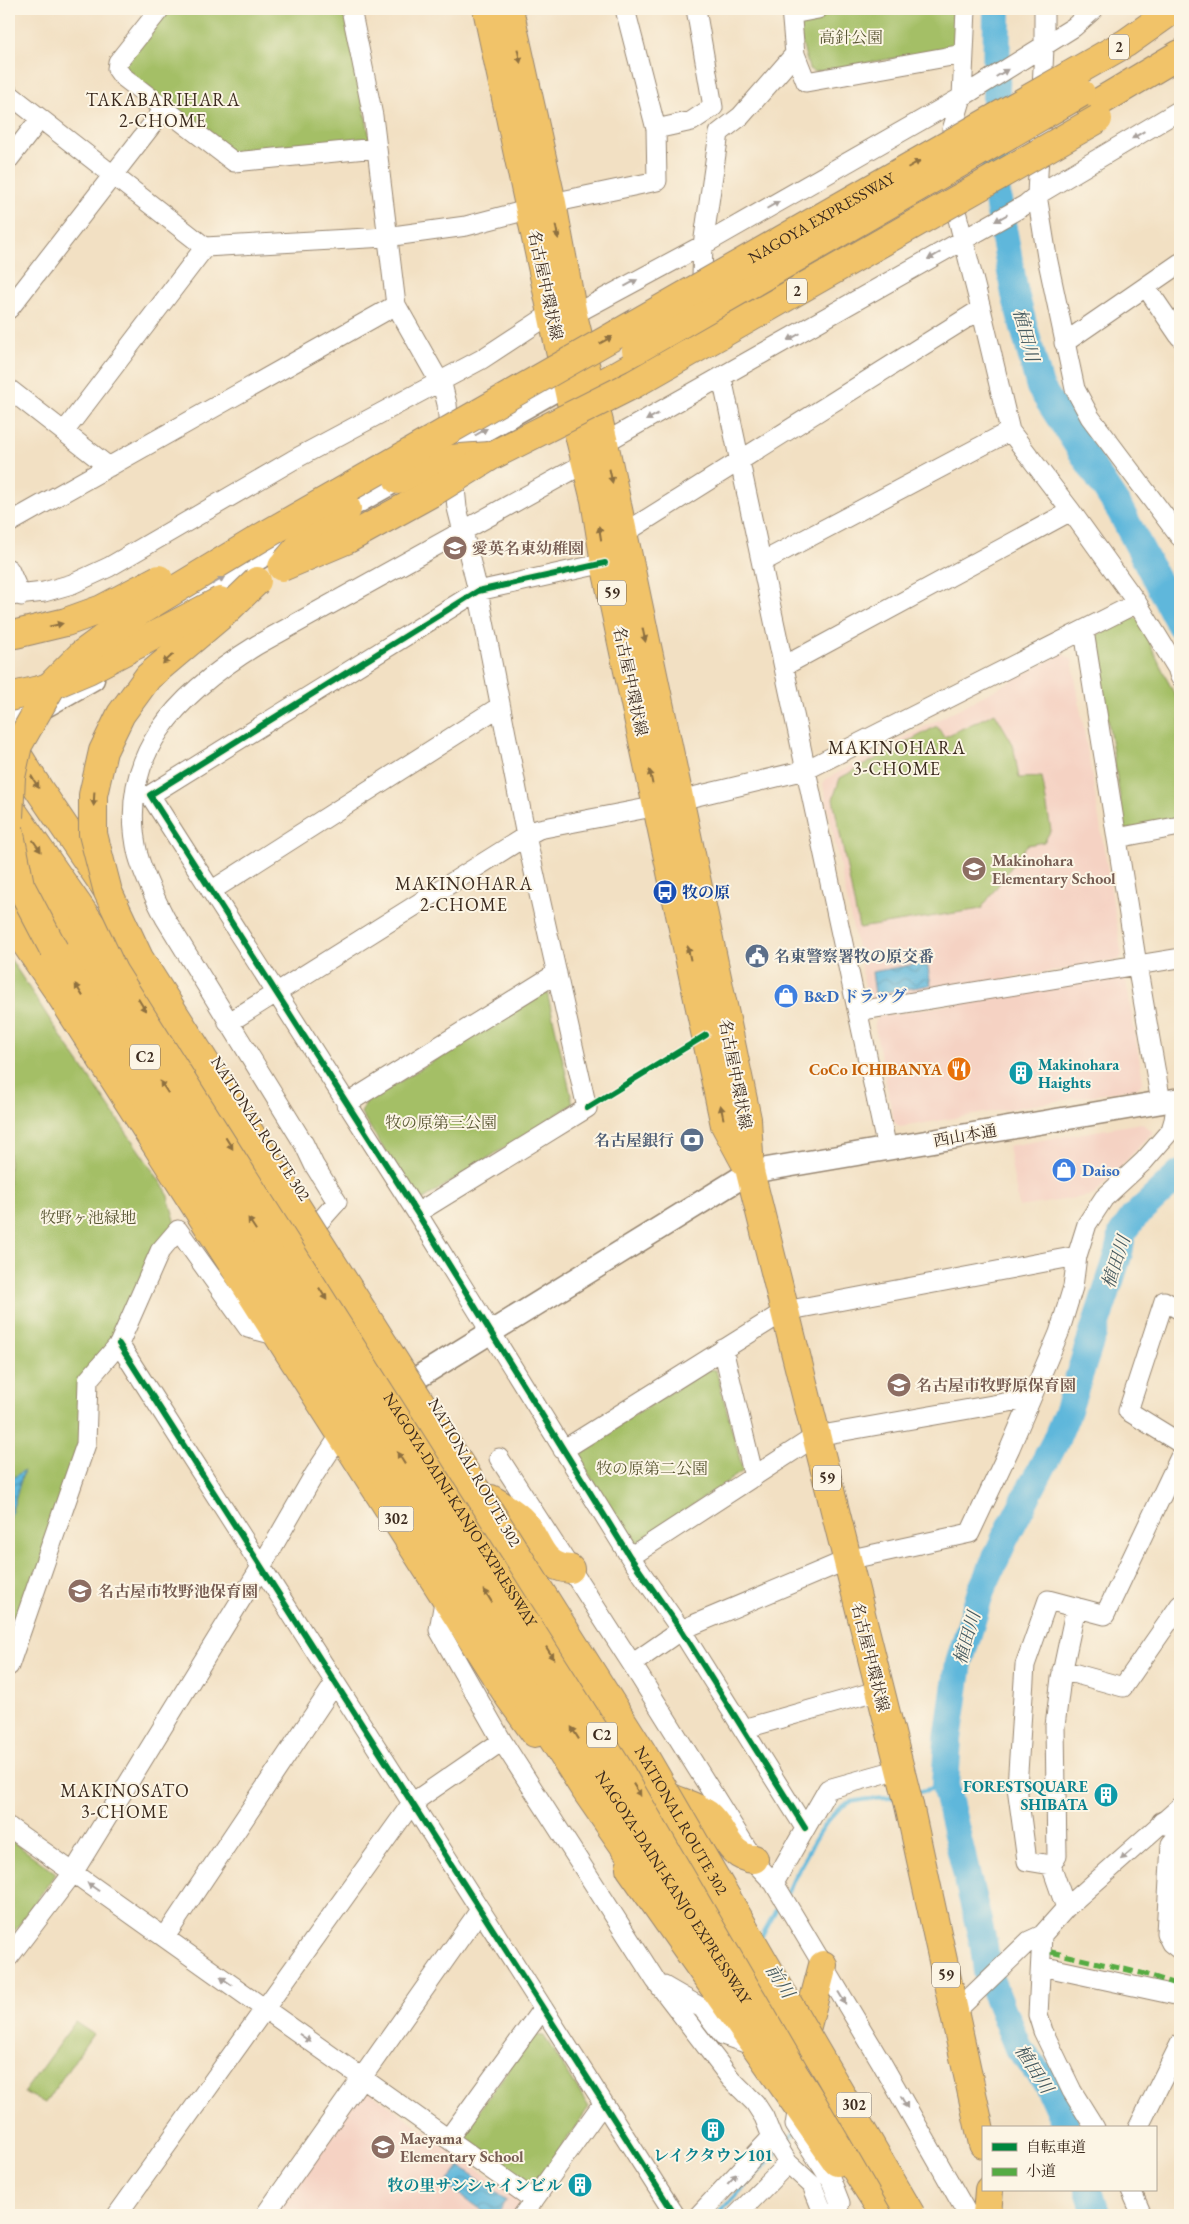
<svg xmlns="http://www.w3.org/2000/svg" width="1189" height="2224" font-family="'EB Garamond','Noto Serif JP',serif">
<defs>
<pattern id="water-waves" width="16" height="10" patternUnits="userSpaceOnUse" patternTransform="scale(1.25)"><rect width="16" height="10" fill="#5eb7db"/><path d="M0 5q4-4 8 0t8 0" fill="none" stroke="#4f95b1"/></pattern>
</defs>
<rect width="100%" height="100%" fill="#fcf5e5"/>
<filter id="ink" filterUnits="userSpaceOnUse"><feTurbulence type="fractalNoise" baseFrequency=".02" numOctaves="2"/><feDisplacementMap in="SourceGraphic" scale="10" xChannelSelector="R" yChannelSelector="G"/><feConvolveMatrix kernelMatrix="1 2 1 2 8 2 1 2 1" color-interpolation-filters="sRGB"/></filter>
<filter id="wash" filterUnits="userSpaceOnUse"><feTurbulence type="fractalNoise" baseFrequency=".0096" numOctaves="4" result="noise"/><feDisplacementMap in="SourceGraphic" scale="20" xChannelSelector="R" yChannelSelector="G"/><feGaussianBlur stdDeviation="1.12" result="paint"/><feColorMatrix in="noise" values="0 0 0 0 0 0 0 0 0 0 0 0 0 0 0 0 0 1.4 0 .05"/><feComposite in="paint" operator="in"/></filter>
<g filter="url(#wash)">
<rect width="100%" height="100%" fill="#f2e0c3"/>
<!-- built -->
<path fill="#f5d2c3" d="M1062 654 1072 659 1122 955 1119 960 874 1001 867 996 823 784 826 779Z
M1121 975 1126 980 1143 1081 1138 1088 900 1127 894 1122 874 1023 878 1017Z
M1141 1123 1153 1132 1094 1195 1019 1207 1008 1146Z
M370 2092 518 2198 519 2209 514 2215H273L359 2095Z"/>
<!-- green -->
<path fill="#a4bf66" stroke="#707442" d="M167 9H344L370 138 364 142 235 155 126 71 125 63Z
M849 9H957L959 41 953 48 814 72 809 69 798 28 805 18Z
M1132 617 1138 619 1180 706V820L1125 830 1095 636Z
M995 713 1013 744 1019 778 1042 777 1051 830 1044 842 1027 845 981 909 859 928 833 799 840 778 937 726 944 737Z
M9 957 54 1026 166 1190 178 1230 119 1344 88 1380 86 1444 9 1667Z
M547 992 573 1104 422 1200 414 1197 361 1113 366 1102Z
M709 1369 716 1370 743 1471 632 1546 575 1451Z
M9 1839 56 1873 9 1939Z
M75 2022 93 2034 45 2103 24 2092Z
M533 2035 544 2036 589 2107 531 2191 464 2142 463 2133Z"/>
<!-- water -->
<path fill="url(#water-waves)" stroke="#4c707c" d="M927 962 931 985 875 994 872 972Z
M24 1470 9 1521V1481Z
M460 2166 507 2200 497 2215H488L446 2185Z"/>
<g fill="none" stroke-linecap="round" stroke-linejoin="round">
<!-- stream -->
<path stroke="#5eb7db" stroke-width="4.5" d="M915 1793 945 1785
M786 1894C799 1871 823 1814 848 1803 861 1798 884 1799 898 1797
M761 1938 780 1903
M783 2145 795 2133
M717 2215 776 2153"/>
<!-- river -->
<path stroke="#5eb7db" stroke-width="28" d="M997 9 995 184 1015 294 1040 387 1120 510 1180 625
M1067 2128 1047 2083 1018 2048 987 1972 984 1946 945 1785 948 1739 959 1663 981 1591 1005 1538 1055 1442 1068 1410 1119 1253 1122 1234 1133 1218 1180 1174
M1089 2190 1097 2215"/>
</g>
</g>
<g filter="url(#ink)">
<g fill="none" stroke-linecap="round" stroke-linejoin="round">
<defs>
<path id="minor" d="M160 9 118 62 117 69 122 76 234 162 376 148
M351 9 373 116 396 305 439 381
M791 9 795 54 806 82 963 54
M1044 9V47L1037 195 1047 257 1075 389 1090 417 1180 537
M792 14 818 9
M9 94 205 247 386 237 466 226 531 209
M656 129 692 121 713 107 696 9
M952 130 962 97 966 9
M9 159 40 119
M552 203 657 181 656 129 625 9
M957 215 981 309
M1146 287 1180 337
M697 294 702 276 703 245 719 133 741 116 795 54
M9 309 165 108
M573 315 703 245 962 97 1074 27 1094 9
M1064 343 1180 263
M722 378 887 1149
M441 380 447 404 450 441
M9 389 109 467
M64 432 205 247
M604 443 1025 205 1037 195 1180 110
M9 523 396 305
M623 534 981 309 1010 431 1071 511 1137 603 1177 668 1180 677
M762 562 1010 431
M605 563 478 591 150 795 417 1213 630 1557 681 1630 805 1828
M9 569 21 596
M9 596 44 592 72 584 109 567 293 460 482 359 552 313
M1084 631 1137 965 1161 1102
M784 666 1071 511
M680 800 806 770 1137 603
M1117 838 1180 826
M211 891 499 707
M858 1011 1180 958
M228 1023 526 836 539 829 658 806
M346 1104 557 973
M417 1213 587 1108 526 836 478 591 457 508 453 468
M320 1221 337 1202 314 1165 304 1144 165 918C155 898 144 877 138 855 115 755 179 693 257 645L587 462
M1180 1310 1164 1301 1128 1411 1180 1443
M119 1344 675 2215
M723 1349 754 1477
M563 1450 785 1311 1077 1256
M499 1458 632 1664 758 1866 774 1883 880 2060 968 2215
M630 1557 816 1436 1015 1401 1028 1405
M445 1596 439 1630 502 1741 656 1981 731 2079 755 2103 764 2117 772 2137 788 2163 812 2185 824 2215
M632 1664 681 1630 847 1560 970 1533 1010 1448 1059 1333 1073 1287 1077 1256 1087 1224 1104 1198 1144 1161 1171 1130 1174 1120 1177 1099
M9 1666 86 1444 88 1380 119 1344 160 1251 178 1230 248 1328 279 1336
M1062 1670 1123 1687 1180 1605
M743 1729 880 1690
M9 1827 534 2200
M1180 1833 1171 1844 1166 1933 1171 1943 1180 1950
M1051 1865 1057 1856 1055 1726 1061 1678 1076 1607
M774 1883 828 1789 900 1769
M1066 1908 1051 1865 1027 1861 1017 1787 1025 1665 1048 1600 1105 1615 1180 1457
M1042 1935 1038 2015 1043 2031 1072 2091 1095 2128
M165 1937 335 1683
M9 1957 73 1873 261 1567 314 1475 341 1434
M1041 1966 1180 1996
M664 1986 702 2008 723 2035 754 2046
M954 2013 1029 1941 1042 1935 1066 1908 1180 1807
M798 2107 795 2125 831 2180 840 2203 835 2215
M1138 2128 1180 2044
M448 2139 543 2008
M1131 2190 1142 2215
M117 2215 412 1803 502 1741
M265 2215 480 1910
M523 2215 603 2103
M699 2215 772 2137
M737 2215 788 2163"/>
<path id="tertiary" d="M144 623 582 375
M9 727 93 679
M420 1376 750 1172 1180 1099
M1163 1823 1180 1826"/>
<path id="primary" d="M487 9 571 402 595 500 605 563 725 1125 746 1164
M509 9 552 203 573 315 604 443 747 1119 750 1172 909 1805 983 2144
M987 2215 989 2190"/>
<path id="trunk" d="M9 741 40 791 106 888
M9 919 56 988 509 1697 535 1733
M491 1499C501 1505 512 1511 520 1519 540 1538 537 1566 570 1569
M667 1796C680 1802 696 1806 707 1814 725 1829 727 1857 754 1859
M630 1868 837 2162
M807 2026 823 1965"/>
<g id="motorway">
<path d="M1070 75 1126 43 1174 9"/>
<path d="M1091 107 1180 54"/>
<path d="M591 390 640 362"/>
<path id="s1" d="M9 806 98 934 802 2051"/>
<path id="s2" d="M22 870 76 949 603 1777 885 2215"/>
<path d="M54 950 243 1252 584 1788 651 1885"/>
</g>
</defs>
<!-- minor casing -->
<use href="#minor" stroke="#968570" stroke-width="21"/>
<!-- tertiary casing -->
<use href="#tertiary" stroke="#968570" stroke-width="25"/>
<!-- primary casing -->
<use href="#primary" stroke="#968570" stroke-width="30"/>
<!-- trunk casing -->
<use href="#trunk" stroke="#968570" stroke-width="30"/>
<!-- motorway casing -->
<use href="#motorway" stroke="#968570" stroke-width="30"/>
<!-- minor -->
<use href="#minor" stroke="#fff" stroke-width="19"/>
<!-- tertiary -->
<use href="#tertiary" stroke="#fff" stroke-width="22"/>
<!-- primary -->
<use href="#primary" stroke="#f1c369" stroke-width="28"/>
<!-- trunk -->
<use href="#trunk" stroke="#f1c369" stroke-width="28"/>
<!-- motorway -->
<use href="#motorway" stroke="#f1c369" stroke-width="28"/>
<defs>
<g id="motorway-bridge">
<path d="M636 350 1081 93"/>
<path d="M398 480C435 458 448 458 490 456"/>
<path d="M286 562 318 525 347 509"/>
<path d="M282 567 346 540 433 492 491 456 634 384 1098 119"/>
<path id="s3" d="M257 581 225 612 148 677 121 714 103 751 93 795V834L108 892 139 958 642 1752 911 2215"/>
<path d="M9 634H16L66 622 102 609 159 579"/>
<path d="M9 697 43 689 88 670 220 601"/>
<path id="s4" d="M9 817 11 777 18 745 54 682 82 654 140 611 262 537 1070 75"/>
<path d="M9 829 20 885 54 950"/>
</g>
</defs>
<!-- motorway-bridge casing -->
<use href="#motorway-bridge" stroke="#968570" stroke-width="30" stroke-linecap="butt"/>
<!-- motorway-bridge -->
<use href="#motorway-bridge" stroke="#f1c369" stroke-width="28"/>
<!-- quiet -->
<path stroke="#55ab43" stroke-width="5" stroke-dasharray="10 5" stroke-linecap="butt" d="M1051 1952 1141 1973 1180 1985"/>
<defs>
<path id="cycleway" d="M605 563 478 591 150 795 417 1213 630 1557 681 1630 805 1828
M587 1108 706 1035
M119 1344 675 2215"/>
</defs>
<!-- cycleway casing -->
<use href="#cycleway" stroke="#fcf5e5" stroke-width="9"/>
<!-- cycleway -->
<use href="#cycleway" stroke="#00873e" stroke-width="6"/>
</g>
<!-- one-way arrows -->
<defs><path id="oneway-solid" d="M-6-.8H1V-3.2L6.5 0L1 3.2V.8H-6Z" transform="scale(1.25)"/></defs>
<g fill="#8d6f40">
<use href="#oneway-solid" transform="translate(519 56) rotate(78)"/>
<use href="#oneway-solid" transform="translate(914 164) rotate(-30)"/>
<use href="#oneway-solid" transform="translate(557 232) rotate(79)"/>
<use href="#oneway-solid" transform="translate(606 340) rotate(-30)"/>
<use href="#oneway-solid" transform="translate(611 476) rotate(78)"/>
<use href="#oneway-solid" transform="translate(600 533) rotate(-99)"/>
<use href="#oneway-solid" transform="translate(56 625) rotate(-13)"/>
<use href="#oneway-solid" transform="translate(644 635) rotate(78)"/>
<use href="#oneway-solid" transform="translate(168 659) rotate(138)"/>
<use href="#oneway-solid" transform="translate(651 777) rotate(-102)"/>
<use href="#oneway-solid" transform="translate(35 782) rotate(58)"/>
<use href="#oneway-solid" transform="translate(94 799) rotate(93)"/>
<use href="#oneway-solid" transform="translate(37 846) rotate(55)"/>
<use href="#oneway-solid" transform="translate(689 953) rotate(-102)"/>
<use href="#oneway-solid" transform="translate(79 990) rotate(-122)"/>
<use href="#oneway-solid" transform="translate(142 1005) rotate(58)"/>
<use href="#oneway-solid" transform="translate(164 1087) rotate(-123)"/>
<use href="#oneway-solid" transform="translate(722 1112) rotate(-102)"/>
<use href="#oneway-solid" transform="translate(229 1143) rotate(58)"/>
<use href="#oneway-solid" transform="translate(252 1224) rotate(-123)"/>
<use href="#oneway-solid" transform="translate(323 1294) rotate(58)"/>
<use href="#oneway-solid" transform="translate(401 1458) rotate(-122)"/>
<use href="#oneway-solid" transform="translate(488 1596) rotate(-122)"/>
<use href="#oneway-solid" transform="translate(550 1653) rotate(58)"/>
<use href="#oneway-solid" transform="translate(575 1733) rotate(-122)"/>
<use href="#oneway-solid" transform="translate(637 1790) rotate(58)"/>
</g>
<g fill="#a79f9a">
<use href="#oneway-solid" transform="translate(1002 73) rotate(-32)"/>
<use href="#oneway-solid" transform="translate(1138 135) rotate(149)"/>
<use href="#oneway-solid" transform="translate(773 205) rotate(-30)"/>
<use href="#oneway-solid" transform="translate(1001 218) rotate(151)"/>
<use href="#oneway-solid" transform="translate(934 256) rotate(150)"/>
<use href="#oneway-solid" transform="translate(631 283) rotate(-28)"/>
<use href="#oneway-solid" transform="translate(794 337) rotate(150)"/>
<use href="#oneway-solid" transform="translate(652 417) rotate(151)"/>
<use href="#oneway-solid" transform="translate(481 432) rotate(-30)"/>
<use href="#oneway-solid" transform="translate(218 581) rotate(-30)"/>
<use href="#oneway-solid" transform="translate(1126 1855) rotate(139)"/>
<use href="#oneway-solid" transform="translate(93 1887) rotate(-145)"/>
<use href="#oneway-solid" transform="translate(226 1981) rotate(-144)"/>
<use href="#oneway-solid" transform="translate(842 1998) rotate(59)"/>
<use href="#oneway-solid" transform="translate(305 2038) rotate(35)"/>
<use href="#oneway-solid" transform="translate(904 2102) rotate(60)"/>
<use href="#oneway-solid" transform="translate(732 2179) rotate(-47)"/>
</g>
</g>
<!-- icons -->
<defs>
<symbol id="school-disc" viewBox="-11 -11 22 22"><circle r="9.5" fill="#8d6e63" stroke="#fcf5e5"/><path d="M0-5L7-2L0 1L-7-2ZM-4 1L0 2.5L4 1V4Q0 6-4 4Z" fill="#fff"/></symbol>
<symbol id="bus-disc" viewBox="-11 -11 22 22"><circle r="9.5" fill="#1a4fb4" stroke="#fcf5e5"/><path d="M-5-6H5V4H4V6H2V4H-2V6H-4V4H-5ZM-3.5-4V0h7V-4ZM-3.5 1.2v1.5H-2V1.2ZM2 1.2v1.5H3.5V1.2Z" fill="#fff"/></symbol>
<symbol id="civic-disc" viewBox="-11 -11 22 22"><circle r="9.5" fill="#5c6f8a" stroke="#fcf5e5"/><path d="M-.6-6.5H3V-4.5H.6V-3L4-1V1h2V6H-6V1h2V-1L-.6-3ZM-1.2 2.5V6h2.4V2.5Z" fill="#fff"/></symbol>
<symbol id="shop-disc" viewBox="-11 -11 22 22"><circle r="9.5" fill="#3f7fe0" stroke="#fcf5e5"/><path d="M-5-2.5h2.3a2.7 3.5 0 0 1 5.4 0H5L5.5 6h-11ZM-1.5-2.5h3a1.5 2.3 0 0 0-3 0Z" fill="#fff"/></symbol>
<symbol id="restaurant-disc" viewBox="-11 -11 22 22"><circle r="9.5" fill="#e8710a" stroke="#fcf5e5"/><path d="M-5-6h1v4h1v-4h1v4h1v-4h1v5L-1.5 .5V6h-2V.5L-5-1ZM5-6V6H3V1.5H1.5Q1.5-4 5-6Z" fill="#fff"/></symbol>
<symbol id="building-disc" viewBox="-11 -11 22 22"><circle r="9.5" fill="#0f9aa8" stroke="#fcf5e5"/><path d="M-4-6H4V6H1V3H-1V6H-4ZM-2.5-4.3h1.7v1.8h-1.7ZM.8-4.3h1.7v1.8H.8ZM-2.5-1h1.7V.8h-1.7ZM.8-1h1.7V.8H.8Z" fill="#fff"/></symbol>
<symbol id="bank-disc" viewBox="-11 -11 22 22"><circle r="9.5" fill="#5c6f8a" stroke="#fcf5e5"/><path d="M-6-4H6V4H-6ZM0-2.3a2.3 2.3 0 1 0 0 4.6a2.3 2.3 0 1 0 0-4.6Z" fill="#fff"/></symbol>
</defs>
<g fill-rule="evenodd">
<use href="#school-disc" x="441" y="534" width="28" height="28"/>
<use href="#school-disc" x="960" y="855" width="28" height="28"/>
<use href="#bus-disc" x="651" y="878" width="28" height="28"/>
<use href="#civic-disc" x="743" y="942" width="28" height="28"/>
<use href="#shop-disc" x="772" y="982" width="28" height="28"/>
<use href="#restaurant-disc" x="945" y="1055" width="28" height="28"/>
<use href="#building-disc" x="1007" y="1059" width="28" height="28"/>
<use href="#bank-disc" x="678" y="1126" width="28" height="28"/>
<use href="#shop-disc" x="1050" y="1156" width="28" height="28"/>
<use href="#school-disc" x="885" y="1371" width="28" height="28"/>
<use href="#school-disc" x="66" y="1577" width="28" height="28"/>
<use href="#building-disc" x="1092" y="1781" width="28" height="28"/>
<use href="#building-disc" x="699" y="2116" width="28" height="28"/>
<use href="#school-disc" x="369" y="2133" width="28" height="28"/>
<use href="#building-disc" x="566" y="2171" width="28" height="28"/>
</g>
<g text-anchor="middle" stroke-width="4" stroke-linejoin="round" paint-order="stroke">
<!-- shield labels -->
<g fill="#fcf5e5" stroke="#75675a" stroke-width="1">
<rect x="1109" y="34.5" width="20" height="25" rx="4"/>
<rect x="787" y="278.5" width="20" height="25" rx="4"/>
<rect x="598" y="580.5" width="28" height="25" rx="4"/>
<rect x="130" y="1044.5" width="30" height="25" rx="4"/>
<rect x="813" y="1465.5" width="28" height="25" rx="4"/>
<rect x="378.5" y="1506.5" width="35" height="25" rx="4"/>
<rect x="587" y="1722.5" width="30" height="25" rx="4"/>
<rect x="932" y="1962.5" width="28" height="25" rx="4"/>
<rect x="836.5" y="2092.5" width="35" height="25" rx="4"/>
</g>
<g font-size="15" font-weight="bold" fill="#3b2a1e">
<text x="1119" y="52">2</text>
<text x="797" y="296">2</text>
<text x="612" y="598">59</text>
<text x="145" y="1062">C2</text>
<text x="827" y="1483">59</text>
<text x="396" y="1524">302</text>
<text x="602" y="1740">C2</text>
<text x="946" y="1980">59</text>
<text x="854" y="2110">302</text>
</g>
<!-- park labels -->
<g font-size="16" fill="#5a5734" stroke="#fcf5e5">
<text x="851" y="43">高針公園</text>
<text x="441" y="1128">牧の原第三公園</text>
<text x="88" y="1223">牧野ヶ池緑地</text>
<text x="652" y="1474">牧の原第二公園</text>
</g>
<!-- street labels -->
<g font-size="16" fill="#3b2a1e" stroke="#fcf5e5">
<text dy="6" stroke="none"><textPath href="#s4" startOffset="1044">NAGOYA EXPRESSWAY</textPath></text>
<text transform="translate(546 285) rotate(78)" y="6">名古屋中環状線</text>
<text transform="translate(631 681) rotate(78)" y="6">名古屋中環状線</text>
<text transform="translate(736 1074) rotate(79)" y="6">名古屋中環状線</text>
<text transform="translate(261 1128) rotate(57)" y="6">NATIONAL ROUTE 302</text>
<text transform="translate(965 1135) rotate(-10)" y="6">西山本通</text>
<text transform="translate(475 1472) rotate(60)" y="6">NATIONAL ROUTE 302</text>
<text dy="6" stroke="none"><textPath href="#s1" startOffset="836">NAGOYA-DAINI-KANJO EXPRESSWAY</textPath></text>
<text transform="translate(871 1657) rotate(76)" y="6">名古屋中環状線</text>
<text dy="6" stroke="none"><textPath href="#s3" startOffset="1468">NATIONAL ROUTE 302</textPath></text>
<text dy="6" stroke="none"><textPath href="#s2" startOffset="1208">NAGOYA-DAINI-KANJO EXPRESSWAY</textPath></text>
</g>
<!-- education labels -->
<g font-size="16" font-weight="bold" fill="#785e54" stroke="#fcf5e5" text-anchor="start">
<text x="472" y="554">愛英名東幼稚園</text>
<text x="992" y="866">Makinohara<tspan x="992" dy="18">Elementary School</tspan></text>
<text x="916" y="1391">名古屋市牧野原保育園</text>
<text x="98" y="1597">名古屋市牧野池保育園</text>
<text x="400" y="2144">Maeyama<tspan x="400" dy="18">Elementary School</tspan></text>
</g>
<!-- transit labels -->
<g font-size="16" font-weight="bold" fill="#164399" stroke="#fcf5e5" text-anchor="start">
<text x="682" y="898">牧の原</text>
</g>
<!-- service labels -->
<g font-size="16" font-weight="bold" fill="#4e5e75" stroke="#fcf5e5" text-anchor="start">
<text x="774" y="962">名東警察署牧の原交番</text>
<text x="674" y="1146" text-anchor="end">名古屋銀行</text>
</g>
<!-- shop labels -->
<g font-size="16" font-weight="bold" fill="#366cbe" stroke="#fcf5e5" text-anchor="start">
<text x="804" y="1002">B&amp;D ドラッグ</text>
<text x="1082" y="1176">Daiso</text>
</g>
<!-- culture labels -->
<g font-size="16" font-weight="bold" fill="#0d838f" stroke="#fcf5e5" text-anchor="end">
<text x="1038" y="1070" text-anchor="start">Makinohara<tspan x="1038" dy="18">Haights</tspan></text>
<text x="1088" y="1792">FORESTSQUARE<tspan x="1088" dy="18">SHIBATA</tspan></text>
<text x="713" y="2161" text-anchor="middle">レイクタウン101</text>
<text x="562" y="2191">牧の里サンシャインビル</text>
</g>
<!-- food labels -->
<g font-size="16" font-weight="bold" fill="#c56008" stroke="#fcf5e5" text-anchor="end">
<text x="942" y="1075">CoCo ICHIBANYA</text>
</g>
<!-- neighbourhood labels -->
<g font-size="18" letter-spacing="1" fill="#3b2a1e" stroke="#fcf5e5">
<text x="163" y="106">TAKABARIHARA<tspan x="163" dy="21">2-CHOME</tspan></text>
<text x="897" y="754">MAKINOHARA<tspan x="897" dy="21">3-CHOME</tspan></text>
<text x="464" y="890">MAKINOHARA<tspan x="464" dy="21">2-CHOME</tspan></text>
<text x="125" y="1797">MAKINOSATO<tspan x="125" dy="21">3-CHOME</tspan></text>
</g>
<!-- water labels -->
<g font-size="18" font-style="italic" fill="#475b60" stroke="#fcf5e5">
<text transform="translate(1026 335) rotate(75)" y="6">植田川</text>
<text transform="translate(1116 1262) rotate(-72)" y="6">植田川</text>
<text transform="translate(967 1638) rotate(-74)" y="6">植田川</text>
<text transform="translate(780 1981) rotate(58)" y="6">前川</text>
<text transform="translate(1034 2069) rotate(57)" y="6">植田川</text>
</g>
</g>
<!-- margin -->
<rect width="1189" height="2224" fill="none" stroke="#fcf5e5" stroke-width="30"/>
<!-- legend -->
<rect x="982" y="2126" width="175" height="65" fill="#fcf5e5" stroke="#afa495"/>
<rect x="992" y="2143" width="25" height="8" fill="#00873e" stroke="#afa495"/>
<text x="1026" y="2152" font-size="15" fill="#3b2a1e">自転車道</text>
<rect x="992" y="2168" width="25" height="8" fill="#55ab43" stroke="#afa495"/>
<text x="1026" y="2176" font-size="15" fill="#3b2a1e">小道</text>
</svg>
